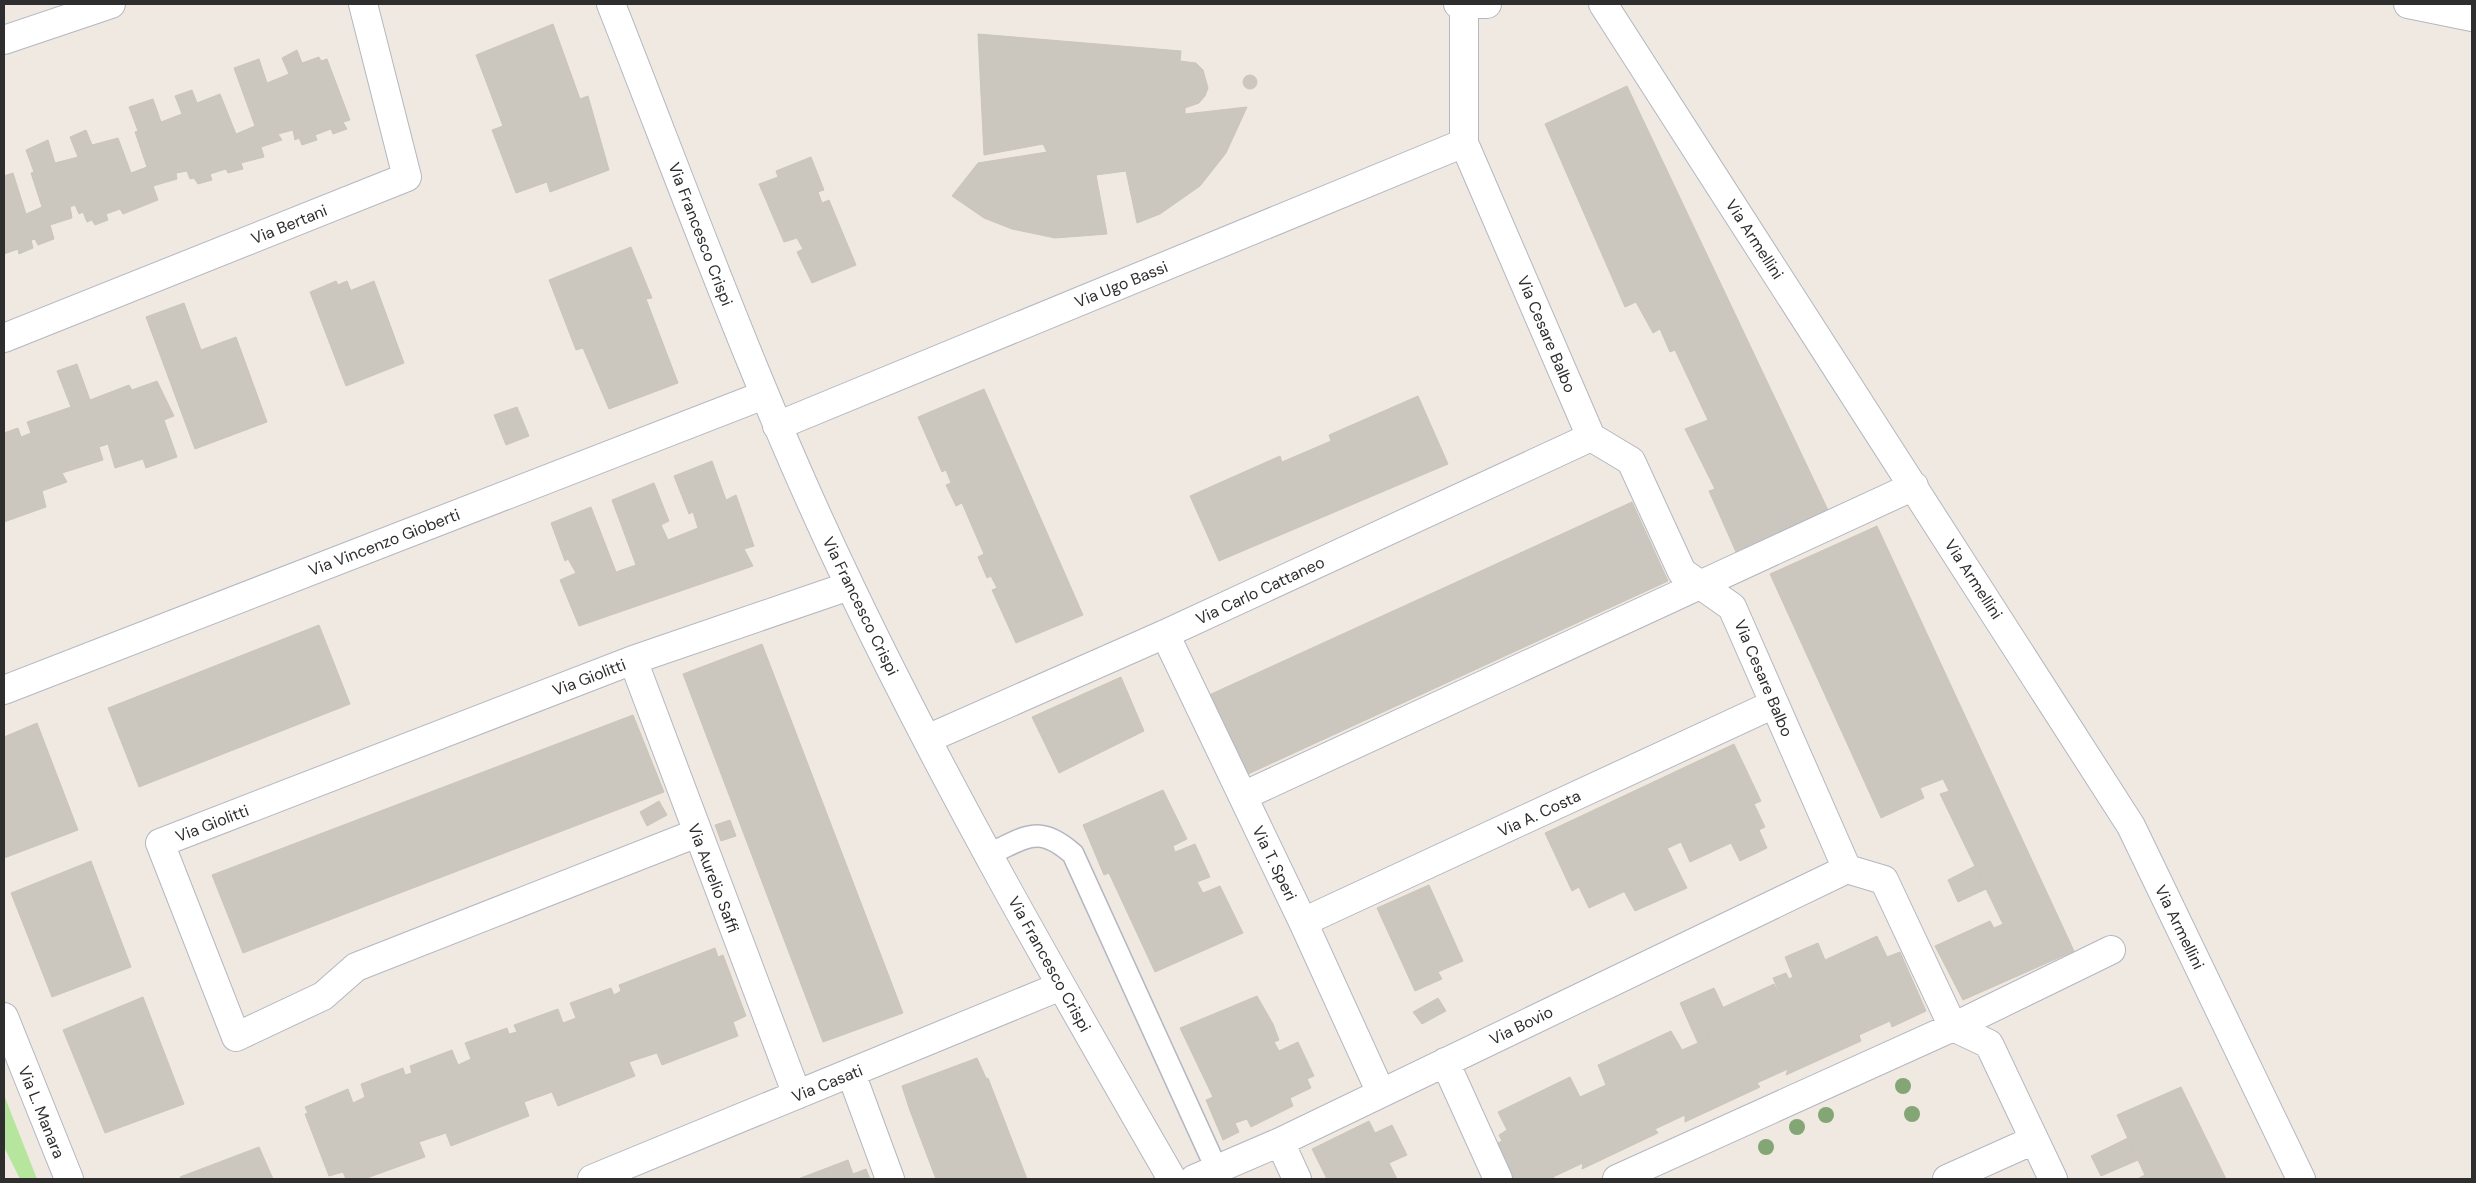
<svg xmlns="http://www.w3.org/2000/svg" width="2476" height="1183" font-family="'DM Sans',sans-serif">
<rect width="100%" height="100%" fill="#efe9e1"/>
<!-- green -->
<path fill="#b6e59e" d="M4 1095 37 1179H20L4 1147Z"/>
<!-- building -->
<path fill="#cbc7bf" stroke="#cbc5ba" d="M553 24 580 99 588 96 609 170 550 192 547 182 516 193 492 130 503 126 476 55Z
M978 34 1181 51 1180 61 1196 63 1203 70 1208 88 1205 96 1199 103 1185 108V114L1247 107 1226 153 1200 186 1160 214 1137 223 1126 171 1096 175 1107 234 1055 238 1012 229 984 218 952 196 978 163 1047 152 1043 144 984 155Z
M297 50 302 63 319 57 321 61 327 59 350 120 343 122 347 129 333 134 331 129 315 135 317 140 302 145 299 138 295 140 293 130 278 134 282 140 261 147 264 157 241 163 243 169 228 173 226 169 210 174 212 180 198 184 194 178 190 179 187 171 176 173 177 179 153 186 158 200 123 214 120 209 106 214 108 220 95 225 92 220 87 222 83 212 79 214 75 205 70 207 72 218 50 225 54 239 38 245 35 239 31 240 33 248 19 254 18 249 4 254V176L13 173 26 214 42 207 31 173 34 172 26 150 48 140 55 163 78 157 70 137 86 130 92 145 118 138 131 173 147 167 135 132 138 131 129 107 153 99 161 122 182 114 175 96 192 90 197 103 220 94 236 134 255 126 234 68 259 59 267 83 289 74 282 58Z
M1243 82a7 7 0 1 1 14 0a7 7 0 1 1-14 0Z
M1627 86 1828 510 1736 552 1709 491 1715 489 1685 429 1708 420 1675 350 1670 352 1660 329 1653 333 1636 302 1625 307 1545 124Z
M811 157 824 190 818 192 822 203 829 200 856 265 812 283 797 252 803 249 797 238 784 242 759 184 778 177 776 171Z
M631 247 652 298 646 299 678 383 609 409 583 348 576 350 549 280Z
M336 281 338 285 347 281 351 291 315 305 310 292Z
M374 281 404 363 346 386 315 305Z
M184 303 201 350 236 337 267 422 195 449 146 317Z
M77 364 90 400 129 385 132 390 157 381 174 416 164 420 177 457 146 468 143 459 115 468 108 444 99 447 103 460 62 473 67 482 42 491 46 507 4 522V433L18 428 21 437 31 433 27 422 71 407 57 371Z
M984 389 1083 615 1016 643 992 590 997 588 991 576 987 578 978 557 984 554 962 503 956 506 946 485 951 483 946 470 942 472 918 417Z
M1418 396 1448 464 1219 561 1190 496 1280 456 1282 462 1331 441 1329 435Z
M517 407 529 436 506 445 494 415Z
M712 461 726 500 736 495 754 546 744 549 753 566 579 626 560 580 576 573 568 559 565 561 551 523 591 507 616 572 636 565 612 500 654 483 669 521 661 525 668 540 698 528 693 512 689 514 674 476Z
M1632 502 1668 581 1246 775 1209 695Z
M1877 526 2074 951 1963 1000 1935 946 1990 921 1994 928 2003 924 1940 794 1949 791 1943 779 1920 788 1924 798 1881 818 1770 574Z
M319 625 350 704 139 787 108 708Z
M762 644 903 1013 823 1042 683 674Z
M1121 677 1144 731 1059 773 1032 717Z
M633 715 664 792 243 953 212 875Z
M37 723 78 830 4 858V737Z
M1734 744 1761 801 1754 804 1765 827 1759 830 1767 848 1740 861 1731 843 1690 862 1681 842 1653 855 1662 874 1589 908 1579 887 1572 891 1545 833Z
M1163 790 1187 839 1173 846 1175 852 1195 844 1210 877 1197 882 1203 893 1220 886 1243 933 1155 972 1109 873 1104 875 1083 825Z
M659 801 667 815 647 826 640 812Z
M730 820 736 836 721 841 715 825Z
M1667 848 1687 888 1635 911 1624 891 1662 874 1653 855Z
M91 861 131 967 52 997 11 893Z
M1975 866 1986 889 1958 902 1948 880Z
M1429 885 1463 961 1438 972 1442 979 1415 991 1377 908Z
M1877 936 1887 957 1900 952 1926 1011 1892 1027 1890 1021 1859 1035 1861 1041 1786 1075 1788 1069 1757 1083 1760 1087 1685 1122V1115L1655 1129 1658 1133 1582 1169 1583 1163 1553 1177 1555 1179H1512L1496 1144 1502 1141 1499 1135 1507 1130 1498 1112 1570 1077 1580 1097 1606 1085 1598 1065 1671 1031 1682 1050 1698 1043 1709 1038 1700 1018 1774 984 1784 1004 1811 992 1801 971Z
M1818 943 1825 960 1801 971 1811 992 1784 1004 1773 978 1786 973 1789 979 1793 977 1785 957Z
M715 948 718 957 723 955 746 1016 733 1022 738 1036 662 1065 657 1053 629 1062 635 1076 558 1106 552 1092 524 1102 529 1116 451 1146 446 1133 419 1142 425 1157 364 1179H346L343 1172 329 1176 305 1114 308 1113 305 1107 348 1089 353 1103 365 1097 361 1084 403 1068 405 1075 412 1073 410 1066 452 1050 458 1065 471 1059 465 1043 507 1028 509 1034 517 1032 514 1025 558 1009 563 1023 576 1018 570 1003 611 988 614 995 621 991 619 985Z
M1714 988 1723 1007 1700 1018 1709 1038 1698 1043 1680 1003Z
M1257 996 1273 1024 1279 1040 1274 1042 1279 1051 1298 1042 1314 1076 1307 1079 1311 1088 1290 1098 1293 1106 1251 1127 1247 1119 1235 1123 1239 1132 1223 1140 1206 1100 1213 1097 1180 1028Z
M143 997 184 1104 105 1133 63 1030Z
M1438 998 1446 1011 1422 1024 1413 1012Z
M977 1058 986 1078 909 1108 902 1086Z
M988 1078 1027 1179H936L909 1108Z
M2181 1087 2226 1179H2137L2145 1175 2117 1115Z
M1369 1121 1375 1133 1392 1125 1407 1155 1389 1163 1397 1179H1327L1312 1149Z
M2128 1138 2138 1160 2101 1176 2091 1156Z
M259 1147 273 1179H181L180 1177Z
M848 1160 853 1174 866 1169 870 1179H798Z"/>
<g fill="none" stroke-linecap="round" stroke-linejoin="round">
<defs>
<path id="lane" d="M989 854C1026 838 1038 823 1073 854L1217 1170"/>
<path id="street" d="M611 4C688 199 759 397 850 586 947 789 1060 985 1172 1179
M1464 4V143L1591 437 1631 461 1682 572 1732 607 1847 869 1884 880 1953 1027 1989 1044 2053 1179
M1603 4 2131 826 2301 1179
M4 40 111 4
M4 338 407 177 363 4
M777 426 1464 143
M1165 634 1303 922 1381 1093
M633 660 797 1095
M4 690 764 395
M927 739 1165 634 1591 437
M1243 796 1914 486
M697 833 356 967 323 996 236 1037 160 843 633 660 849 586
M1303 922 1774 704
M4 1017 69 1179
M1445 1062 1498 1179
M851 1073 890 1179
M1280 1142 1297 1179
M592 1179 1061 986
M1194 1179 1280 1142 1847 869
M1617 1179 1953 1027 2111 950
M1947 1179 2034 1140"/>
<path id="secondary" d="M1458 4H1487
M2408 4 2472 17"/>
</defs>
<!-- lane casing -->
<use href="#lane" stroke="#b4b7c1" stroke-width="24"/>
<!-- street casing -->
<use href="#street" stroke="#b4b7c1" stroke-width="30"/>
<!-- secondary casing -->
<use href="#secondary" stroke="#b4b7c1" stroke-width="30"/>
<!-- lane -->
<use href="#lane" stroke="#fff" stroke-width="21"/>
<!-- street -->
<use href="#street" stroke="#fff" stroke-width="28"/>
<!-- secondary -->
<use href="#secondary" stroke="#fff" stroke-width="28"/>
</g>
<!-- trees -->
<g fill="#84a574">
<circle cx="1903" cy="1086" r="8"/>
<circle cx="1912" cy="1114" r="8"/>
<circle cx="1826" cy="1115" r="8"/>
<circle cx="1797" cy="1127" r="8"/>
<circle cx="1766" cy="1147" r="8"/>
</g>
<g text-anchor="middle" stroke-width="4.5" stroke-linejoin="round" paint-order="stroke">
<!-- street labels -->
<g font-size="16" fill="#2e2e2e" stroke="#fff">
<text transform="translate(289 224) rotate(-22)" y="6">Via Bertani</text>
<text transform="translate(701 234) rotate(69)" y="6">Via Francesco Crispi</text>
<text transform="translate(1755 239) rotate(57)" y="6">Via Armellini</text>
<text transform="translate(1121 284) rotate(-22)" y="6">Via Ugo Bassi</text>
<text transform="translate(1547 334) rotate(67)" y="6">Via Cesare Balbo</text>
<text transform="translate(384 542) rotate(-21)" y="6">Via Vincenzo Gioberti</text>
<text transform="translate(1974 579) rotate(57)" y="6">Via Armellini</text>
<text transform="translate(1260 590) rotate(-25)" y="6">Via Carlo Cattaneo</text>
<text transform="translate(861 606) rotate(64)" y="6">Via Francesco Crispi</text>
<text transform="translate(589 677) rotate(-21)" y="6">Via Giolitti</text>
<text transform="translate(1764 678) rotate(67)" y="6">Via Cesare Balbo</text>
<text transform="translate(1539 813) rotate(-25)" y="6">Via A. Costa</text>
<text transform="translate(212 823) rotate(-21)" y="6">Via Giolitti</text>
<text transform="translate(1275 863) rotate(64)" y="6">Via T. Speri</text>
<text transform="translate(714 878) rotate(69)" y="6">Via Aurelio Saffi</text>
<text transform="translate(2180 927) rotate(64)" y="6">Via Armellini</text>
<text transform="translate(1050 964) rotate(61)" y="6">Via Francesco Crispi</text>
<text transform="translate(1521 1025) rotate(-26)" y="6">Via Bovio</text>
<text transform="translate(827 1083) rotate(-22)" y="6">Via Casati</text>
<text transform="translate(42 1112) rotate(68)" y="6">Via L. Manara</text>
</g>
</g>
<!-- border -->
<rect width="2476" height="1183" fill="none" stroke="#2e2e2e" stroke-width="10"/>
</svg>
